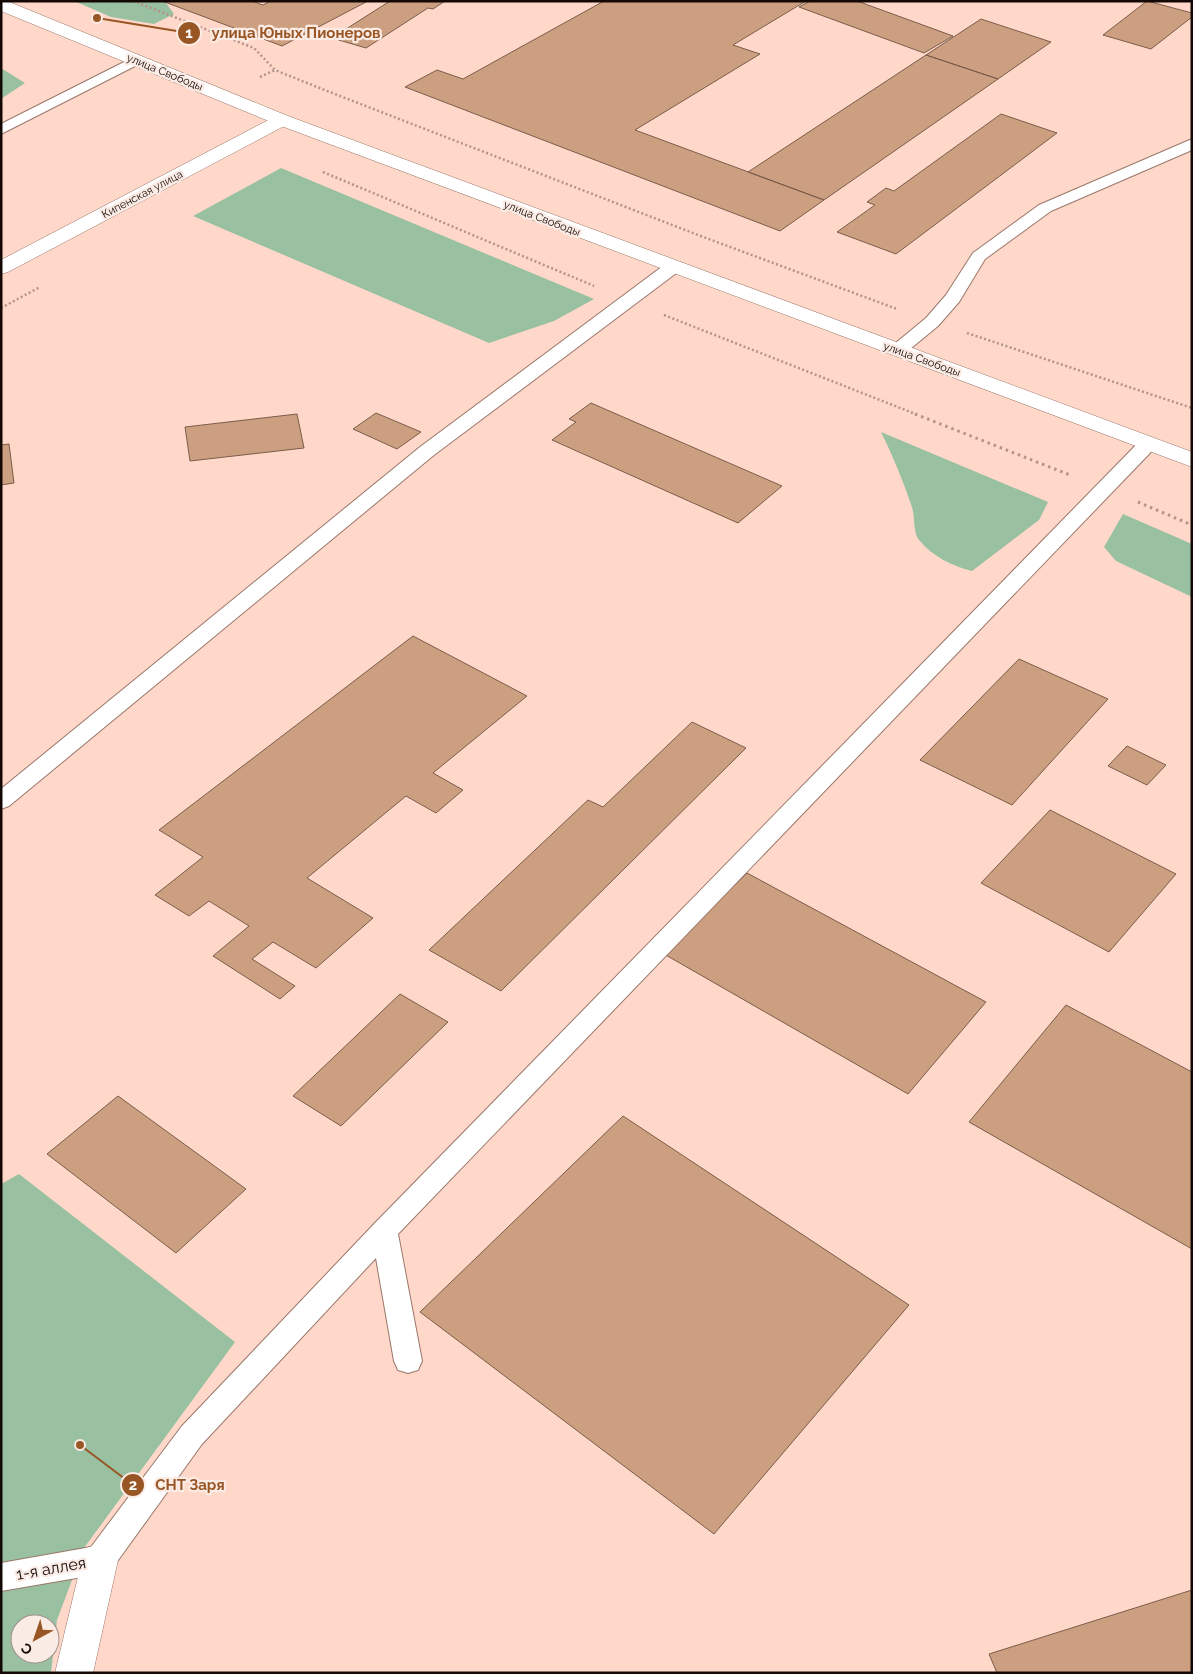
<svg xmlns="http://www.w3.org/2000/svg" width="1193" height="1674" font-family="Raleway,sans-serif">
<rect width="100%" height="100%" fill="#ffd8ca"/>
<!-- green -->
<path fill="#99c1a1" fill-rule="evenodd" d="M74 1H162L166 3 174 14 154 24 111 17Z
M1 68 25 83 1 99Z
M281 168 594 299 554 321 489 343 193 216Z
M881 432 1048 502 1039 520 972 571C952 566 932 556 919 540 913 533 915 516 912 507 903 481 893 456 881 432Z
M1123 514 1192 544V597L1116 561 1104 547Z
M19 1174 235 1342 84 1548 57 1620 51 1673H1V1184ZM20 1624H50V1654H20Z"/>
<!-- building -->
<path fill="#cc9f81" stroke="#7a5d4a" d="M162 1H252L263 5 271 1H368L282 46Z
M390 1H445L433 9 428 8 366 48 332 38Z
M604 1H806L733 45 760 54 635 130 824 200 780 231 405 87 437 70 463 79Z
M810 1H857L953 36 924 53 799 7Z
M1147 1 1192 13V17L1151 49 1103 35Z
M981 19 1051 42 998 79 926 55Z
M926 55 998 79 824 200 748 172Z
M1001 114 1057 133 896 254 837 232 875 205 867 202 886 188 894 191Z
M591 403 782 486 738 523 552 440 576 422 569 419Z
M376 413 421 432 397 449 353 429Z
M297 414 304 448 190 461 185 427Z
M9 444 14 483 1 485V445Z
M413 636 527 696 433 773 463 790 436 813 406 796 307 878 373 918 316 968 273 942 252 959 295 986 280 999 213 956 249 926 209 901 189 916 155 895 203 857 159 830Z
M1019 659 1108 699 1012 805 920 760Z
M692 722 746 748 501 991 429 950 588 800 603 807Z
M1127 746 1166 765 1147 785 1108 766Z
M1050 810 1176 874 1109 952 981 883Z
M747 873 986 1002 908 1094 664 954Z
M400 994 448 1022 341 1126 293 1096Z
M1066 1005 1192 1072V1249L969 1122Z
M118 1096 246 1189 176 1253 47 1154Z
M623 1116 909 1305 714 1534 420 1312Z
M1192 1590V1673H997L989 1654Z"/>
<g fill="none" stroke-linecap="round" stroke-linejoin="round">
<defs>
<path id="lane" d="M136 56 141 57 143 60 141 63 1 134V124Z
M1192 139V150L1051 211 985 259 959 302 938 326 904 354 898 355 892 354 889 350 892 346 926 318 946 295 973 253 1039 205Z
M673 262 679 263 681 267 679 271 434 455 9 806 1 809V789L420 447 667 263Z
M1143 443 1150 445 1152 449 1150 453 398 1234 422 1361 418 1370 408 1373 398 1370 394 1361 376 1258 202 1444 111 1570 100 1574 1 1591V1563L91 1547 182 1426 375 1223 1136 445Z"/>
<path id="street" d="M282 114 288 116 291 120 288 124 8 272 1 274V260L276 116Z
M100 1543 113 1548 118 1560 93 1673H55L82 1560 87 1548Z"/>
<path id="secondary" d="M1 1H7L288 116 1192 452V467L276 124 1 11Z"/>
</defs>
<!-- lane casing -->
<use href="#lane" stroke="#99776a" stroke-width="2"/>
<!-- street casing -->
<use href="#street" stroke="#99776a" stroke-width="1"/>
<!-- secondary casing -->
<use href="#secondary" stroke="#99776a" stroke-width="1"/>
<!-- path-far1 -->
<path stroke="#b2948a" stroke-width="2.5" stroke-dasharray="2 2.5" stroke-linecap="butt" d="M133 1 254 48 275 70 322 89 698 235 897 309
M260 77 275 70
M323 172 594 286
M1 308 40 287
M664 315 918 415
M967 333 1192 408"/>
<!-- path -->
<path stroke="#b2948a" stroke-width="3" stroke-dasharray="2.5 4" stroke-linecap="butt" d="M915 414 1070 475
M1138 502 1192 525"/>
<!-- lane -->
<use href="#lane" fill="#fff" fill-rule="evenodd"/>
<!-- street -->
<use href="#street" fill="#fff" fill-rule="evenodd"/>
<!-- secondary -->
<use href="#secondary" fill="#fff" fill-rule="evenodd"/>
</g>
<g text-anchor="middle" stroke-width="4.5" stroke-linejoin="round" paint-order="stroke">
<!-- far-street labels -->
<g font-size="11" fill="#140805" stroke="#fbebe5">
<text transform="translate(165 72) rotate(22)" y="4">улица Свободы</text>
<text transform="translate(142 194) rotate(-28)" y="4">Кипенская улица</text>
<text transform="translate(542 218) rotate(21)" y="4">улица Свободы</text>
<text transform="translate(922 359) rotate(20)" y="4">улица Свободы</text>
</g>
<!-- near-street labels -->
<g font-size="16" fill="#140805" stroke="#fbebe5">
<text transform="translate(51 1568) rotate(-10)" y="6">1-я аллея</text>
</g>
</g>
<!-- callouts -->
<path fill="none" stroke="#995625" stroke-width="2" d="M97 18L189 33M80 1445L133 1485"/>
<g fill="#995625" stroke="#fbebe5" stroke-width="2">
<circle cx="97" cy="18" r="5"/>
<circle cx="80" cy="1445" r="5"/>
<circle cx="189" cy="33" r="12"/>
<circle cx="133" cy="1485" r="12"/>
</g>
<g font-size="15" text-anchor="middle" font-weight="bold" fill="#fff">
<text x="189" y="38">1</text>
<text x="133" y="1490">2</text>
</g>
<g font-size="15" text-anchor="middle" font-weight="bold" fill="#995625" stroke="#fbebe5" stroke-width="4.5" stroke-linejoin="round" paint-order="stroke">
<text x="296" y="38">улица Юных Пионеров</text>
<text x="190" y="1490">СНТ Заря</text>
</g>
<!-- border -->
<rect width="1193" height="1674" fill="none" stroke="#140805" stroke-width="5"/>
<!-- north arrow -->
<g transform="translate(35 1639) rotate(220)"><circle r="24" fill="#fbebe5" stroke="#9f908b"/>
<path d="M0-4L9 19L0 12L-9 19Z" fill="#995625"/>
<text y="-8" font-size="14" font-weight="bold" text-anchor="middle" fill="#140805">С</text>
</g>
</svg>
